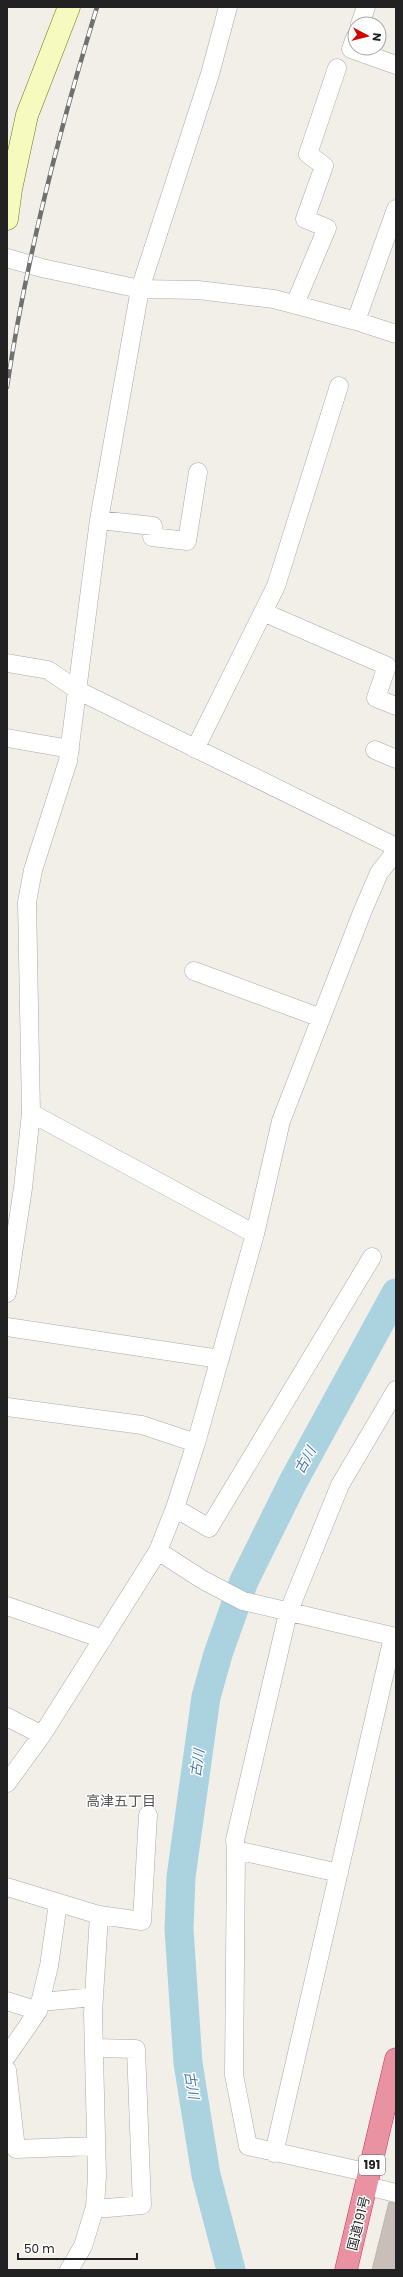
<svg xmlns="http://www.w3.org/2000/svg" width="403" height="2277" font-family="Poppins,'Noto Sans JP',sans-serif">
<rect width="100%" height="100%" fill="#f2efe9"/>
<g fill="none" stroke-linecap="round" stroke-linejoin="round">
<!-- river -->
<path stroke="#aad3df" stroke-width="29" d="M231 2270 206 2175 188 2063 179 1929 181 1877 206 1697 218 1654 244 1581 293 1482 396 1293"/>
</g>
<!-- building -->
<path fill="#c7bfb8" stroke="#c4b6ab" d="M389 2202 396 2203V2270H372Z"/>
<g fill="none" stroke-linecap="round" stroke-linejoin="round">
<defs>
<path id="street" d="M360 24 366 7
M355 38 351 49 396 65
M7 258 42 268 140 289 198 290 274 299 356 321 396 334
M295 304 327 228 305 219 324 166 308 154 337 68
M356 321 396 209
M99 520 153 526 152 537 187 541 198 472
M263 612 387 666 376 698 396 706
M7 663 48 670 79 691 390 844 396 849
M7 738 70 749
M195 749 276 586 339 386
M375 750 396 759
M194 971 321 1018
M31 1113 255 1234
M7 1293 23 1188 31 1113 27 902 33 870 68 761 99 520 140 289 210 74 228 7
M7 1327 220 1359
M7 1407 142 1425 196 1443
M175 1508 209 1528 372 1257
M158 1551 203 1580 243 1601 396 1637
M7 1606 103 1639
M7 1717 42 1735
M7 1783 42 1735 158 1551 175 1508 196 1443 255 1234 281 1121 363 910 379 873 396 851
M236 1850 234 2075 248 2146 370 2173
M339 1873 236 1850 235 1840 288 1613 340 1485 396 1390
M7 1887 99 1915
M7 2001 38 2011
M41 2002 94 1997
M95 2048 136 2049 142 2205 107 2208 95 2207
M7 2056 38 2011 49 1966 58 1903
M7 2070 16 2149 95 2146
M274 2153 393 1637
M367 2186 396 2193
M69 2270 83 2246 95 2207 97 2176 93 2013 99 1915 142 1921 148 1815"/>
<path id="secondary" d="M7 219 11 189 27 115 69 7"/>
<path id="highway" d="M346 2270 396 2059"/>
</defs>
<!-- street casing -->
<use href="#street" stroke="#a9a9a9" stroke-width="19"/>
<!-- secondary casing -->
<use href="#secondary" stroke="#707d05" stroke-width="23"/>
<!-- highway casing -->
<use href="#highway" stroke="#dc2a67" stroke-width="23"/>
<!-- street -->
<use href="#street" stroke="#fff" stroke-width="18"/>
<!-- secondary -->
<use href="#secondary" stroke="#f7fabf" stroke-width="22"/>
<!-- highway -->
<use href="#highway" stroke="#e892a2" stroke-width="22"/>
<defs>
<path id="rail" d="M7 387C26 259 59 131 97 7"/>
</defs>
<!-- rail casing -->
<use href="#rail" stroke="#707070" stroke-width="4.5"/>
<!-- rail -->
<use href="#rail" stroke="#fff" stroke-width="3" stroke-dasharray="9" stroke-linecap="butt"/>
</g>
<g text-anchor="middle" stroke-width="3" stroke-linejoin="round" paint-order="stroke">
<!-- shield labels -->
<rect fill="#fff" stroke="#646464" stroke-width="1" x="359" y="2155" width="26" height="20" rx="3"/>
<g font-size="12" font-weight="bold" fill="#222">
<text x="372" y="2169">191</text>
</g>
<!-- street labels -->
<g font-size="13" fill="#222" stroke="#fff">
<text transform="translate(358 2223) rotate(-76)" y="5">国道191号</text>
</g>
<!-- water labels -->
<g font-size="14" font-style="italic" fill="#4a7aab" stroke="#fff">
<text transform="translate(305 1460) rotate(-61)" y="5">古川</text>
<text transform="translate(197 1763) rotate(-82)" y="5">古川</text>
<text transform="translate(192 2085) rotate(81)" y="5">古川</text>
</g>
<!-- neighbourhood labels -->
<g font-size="14" fill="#555" stroke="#fff">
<text x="121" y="1806">高津五丁目</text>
</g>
</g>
<!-- border -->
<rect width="403" height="2277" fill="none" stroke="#222222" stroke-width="16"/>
<!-- north arrow -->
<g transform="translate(367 36) rotate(97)"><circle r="19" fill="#ffffff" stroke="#a7a7a7"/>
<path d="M0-3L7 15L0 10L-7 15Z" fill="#d40000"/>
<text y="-6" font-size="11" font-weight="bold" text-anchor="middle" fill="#222222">N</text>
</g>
<!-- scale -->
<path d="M18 2253v6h119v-6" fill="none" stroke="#222222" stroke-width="2"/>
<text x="24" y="2253" font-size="12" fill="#222222" stroke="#ffffff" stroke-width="3" paint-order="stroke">50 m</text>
</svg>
